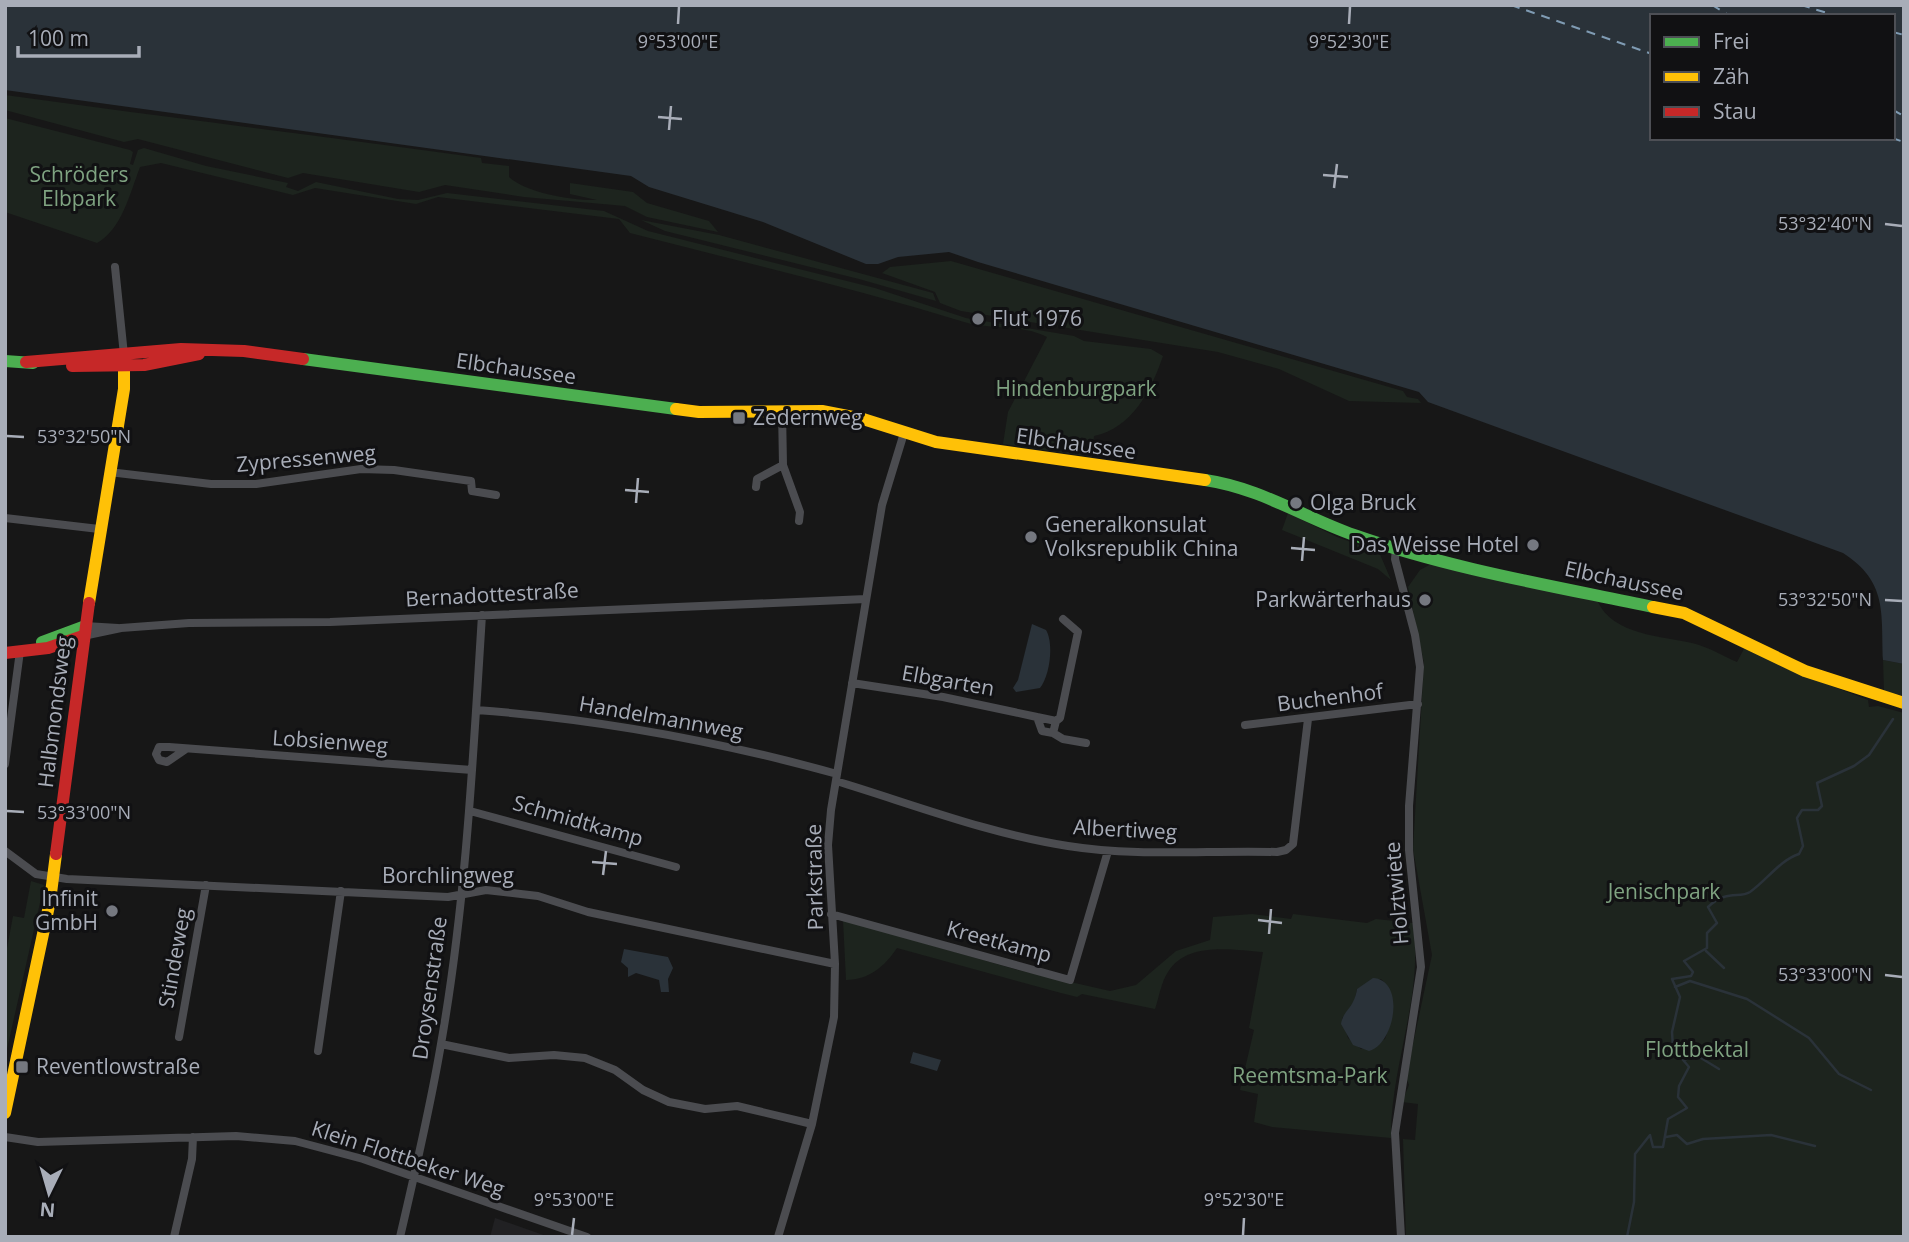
<svg xmlns="http://www.w3.org/2000/svg" width="1909" height="1242" font-family="'Open Sans',sans-serif">
<rect width="100%" height="100%" fill="#171717"/>
<!-- built -->
<path fill="#212123" d="M495 1218 549 1237H490Z"/>
<!-- green -->
<path fill="#1d241e" fill-rule="evenodd" d="M5 95C164 117 322 136 481 158L482 163 509 166V177C526 193 574 201 597 200L570 194V183L633 192 647 203 709 221 718 232 647 217 625 206 524 197 445 185 419 192 303 173 288 178 138 139 124 142 5 110Z
M5 118 130 150 133 152 130 164 133 165 138 150 144 148 206 166 288 183 286 187 298 191 316 182 398 199 418 200 447 193 604 211 648 231 875 288 966 318 1074 336 1084 341 1151 349 1163 356C1151 391 1132 428 1094 436L1092 457 1003 444 1008 412 1047 337C1022 324 991 330 964 322 854 288 742 262 630 233L619 219 438 197 416 204 315 188 293 195 161 163 140 167C130 193 122 229 97 243L5 212Z
M641 220 719 235 933 293 936 301 859 279 665 231Z
M951 261 1403 391 1407 397 1418 399 1421 403 1349 401 1279 369 1218 352 961 311 940 303 935 292 882 273 890 267Z
M1288 513 1337 537 1379 552 1391 580 1378 569 1282 530Z
M1431 564 1597 600C1612 636 1664 636 1696 644 1710 648 1723 656 1737 662L1745 647 1790 670 1868 700 1869 707 1878 706 1904 713V1237H1406L1403 1139 1415 1140 1418 1104 1402 1102 1409 1085 1406 1077 1432 955 1413 849 1424 663 1408 587 1420 570Z
M1883 660 1904 664V696L1884 691Z
M31 881 44 885 5 1058V959L13 916 24 918Z
M1252 914 1291 919 1293 914 1367 923 1376 919 1413 923C1424 996 1390 1066 1391 1138L1272 1127 1254 1122 1258 1094 1240 1090 1254 1030 1249 1028 1263 952C1233 950 1187 941 1168 972 1161 982 1159 998 1155 1009L1082 994 1077 997 1061 993 897 948C885 966 869 980 846 980L843 920 1018 970 1110 991 1136 985 1176 951 1210 940 1213 917ZM1381 979C1399 995 1392 1019 1385 1039L1361 1049 1348 1038 1342 1018 1353 1007 1357 989Z"/>
<!-- water -->
<path fill="#2a3239" fill-rule="evenodd" d="M5 5H1904V664L1883 660C1881 613 1888 582 1843 553L1428 402 1419 392 978 262 949 252 898 257 878 264H866L763 222 649 187 631 176 5 90ZM1652 16H1893V138H1652Z
M1032 624 1046 630C1054 643 1050 676 1040 688L1016 692 1013 688 1018 680Z
M624 949 668 957 673 968 668 979 669 992H661L659 980 636 973 628 977V968L621 962Z
M1373 978C1406 980 1395 1044 1369 1051L1353 1045 1341 1024C1343 1010 1354 1009 1357 989Z
M913 1052 941 1060 937 1071 910 1063Z"/>
<g fill="none" stroke-linecap="round" stroke-linejoin="round">
<!-- stream -->
<path stroke="#2a3239" stroke-width="2.5" d="M1706 951 1724 968
M1675 987 1690 981 1747 999 1809 1038 1839 1074 1871 1090
M1684 1060 1696 1055 1719 1069
M1666 1137 1677 1135 1687 1144 1703 1139 1771 1135 1815 1146
M1627 1237 1634 1202 1635 1154 1650 1135 1653 1147H1663L1668 1119 1687 1108 1678 1097 1679 1086 1689 1067 1673 1048 1672 1032 1680 997 1672 979 1691 976 1693 972 1684 961 1707 948V933L1717 923 1708 907C1727 889 1739 899 1750 892 1766 881 1780 860 1799 854L1803 846 1797 818 1802 810H1818L1822 806 1817 783 1854 766 1869 755 1893 719"/>
<!-- ferry -->
<path stroke="#7f9bb3" stroke-width="2" stroke-dasharray="9 7" stroke-linecap="butt" d="M1511 5 1652 54
M1712 5 1730 16
M1801 5 1837 16
M1893 32 1904 35
M1893 110 1904 116
M1892 138 1904 142"/>
<!-- street -->
<path stroke="#4b4c50" stroke-width="8" d="M115 267 124 355
M782 410 783 465 800 512 799 521
M109 472 211 484H256L361 469 394 470 471 481 472 491 496 495
M756 487 757 479 783 465
M5 518 99 529
M1396 548 1395 559 1415 635 1420 667 1409 806V850L1421 967 1395 1133 1401 1237
M85 626 118 628
M83 636 121 628 189 623 330 622 866 599
M852 683 943 697 1037 717 1042 731 1053 733 1056 721 1037 717
M476 710C599 719 718 741 837 774
M1056 721 1060 718 1078 632 1063 619
M1245 725 1418 704
M1053 733 1063 739 1086 743
M186 749 167 762 159 760 156 754 159 747H169L472 770
M5 764 20 651
M836 781C912 804 989 834 1068 846 1137 857 1208 850 1277 852L1286 850 1293 844 1308 719
M470 811 676 867
M5 851 36 874 67 879 448 897 486 890 538 896 588 912 835 964
M831 914 1070 980 1108 851
M179 1037 206 885
M441 1044 509 1058 554 1055 585 1058 615 1070 643 1090 669 1102 705 1109 737 1106 812 1124
M318 1051 341 891
M5 1137 38 1142 236 1136 295 1141 363 1159 587 1237
M174 1237 192 1159 193 1137
M400 1237C415 1173 430 1109 441 1044 466 902 473 758 482 615
M778 1237 812 1124 834 1017 835 964 828 845 831 810 882 505 904 433"/>
<!-- fast -->
<path stroke="#4caf50" stroke-width="12" d="M303 359 676 409
M5 361 33 363
M1205 480C1260 488 1303 517 1354 535 1451 569 1553 586 1653 607
M42 642 85 626"/>
<!-- slow -->
<path stroke="#ffc107" stroke-width="12" d="M676 409 699 412 822 411 863 419 936 442 1205 480
M89 603 124 389V355
M1653 607 1684 613 1805 671 1904 703
M5 1113 50 901 56 854"/>
<!-- jam -->
<path stroke="#c62828" stroke-width="12" d="M26 362 181 349 244 351 303 359
M72 366 144 365 199 354
M5 653 48 648 83 636
M56 854 89 603"/>
</g>
<!-- ticks -->
<path fill="none" stroke="#a8adb8" stroke-width="2.5" d="M678 24 679 7M1349 24 1350 7M658 117 682 119M669 130 671 106M1323 175 1348 177M1334 188 1337 164M1885 224 1902 226M7 436 24 437M625 490 649 492M636 503 638 478M1291 548 1315 550M1302 561 1304 537M1885 600 1902 601M7 811 24 812M592 862 617 864M603 875 606 851M1258 920 1282 923M1269 934 1271 909M1885 975 1902 977M572 1235 574 1218M1243 1235 1244 1218"/>
<!-- markers -->
<g fill="#757880" stroke="#111113" stroke-width="2.5">
<circle cx="978" cy="319" r="7"/>
<rect x="732" y="411" width="14" height="14" rx="3.5"/>
<circle cx="1296" cy="503" r="7"/>
<circle cx="1031" cy="537" r="7"/>
<circle cx="1533" cy="545" r="7"/>
<circle cx="1425" cy="600" r="7"/>
<circle cx="112" cy="911" r="7"/>
<rect x="15" y="1060" width="14" height="14" rx="3.5"/>
</g>
<g text-anchor="middle" stroke-width="6" stroke-linejoin="round" paint-order="stroke">
<!-- park labels -->
<g font-size="21" fill="#7fa381" stroke="#111113">
<text x="79" y="182">Schröders<tspan x="79" dy="24">Elbpark</tspan></text>
<text x="1076" y="396">Hindenburgpark</text>
<text x="1664" y="899">Jenischpark</text>
<text x="1697" y="1057">Flottbektal</text>
<text x="1310" y="1083">Reemtsma-Park</text>
</g>
<!-- poi labels -->
<g font-size="21" fill="#a8adb8" stroke="#111113" text-anchor="start">
<text x="992" y="326">Flut 1976</text>
<text x="753" y="425">Zedernweg</text>
<text x="1310" y="510">Olga Bruck</text>
<text x="1045" y="532">Generalkonsulat<tspan x="1045" dy="24">Volksrepublik China</tspan></text>
<text x="1519" y="552" text-anchor="end">Das Weisse Hotel</text>
<text x="1411" y="607" text-anchor="end">Parkwärterhaus</text>
<text x="98" y="906" text-anchor="end">Infinit<tspan x="98" dy="24">GmbH</tspan></text>
<text x="36" y="1074">Reventlowstraße</text>
</g>
<!-- street labels -->
<g font-size="21" fill="#a8adb8" stroke="#111113">
<text transform="translate(516 369) rotate(8)" y="7">Elbchaussee</text>
<text transform="translate(1076 444) rotate(8)" y="7">Elbchaussee</text>
<text transform="translate(306 459) rotate(-5)" y="7">Zypressenweg</text>
<text transform="translate(1624 581) rotate(12)" y="7">Elbchaussee</text>
<text transform="translate(492 595) rotate(-3)" y="7">Bernadottestraße</text>
<text transform="translate(948 681) rotate(10)" y="7">Elbgarten</text>
<text transform="translate(1330 698) rotate(-7)" y="7">Buchenhof</text>
<text transform="translate(55 712) rotate(-83)" y="7">Halbmondsweg</text>
<text transform="translate(661 718) rotate(10)" y="7">Handelmannweg</text>
<text transform="translate(330 742) rotate(4)" y="7">Lobsienweg</text>
<text transform="translate(578 821) rotate(16)" y="7">Schmidtkamp</text>
<text transform="translate(1125 830) rotate(3)" y="7">Albertiweg</text>
<text x="448" y="883">Borchlingweg</text>
<text transform="translate(815 877) rotate(-91)" y="7">Parkstraße</text>
<text transform="translate(1397 893) rotate(-95)" y="7">Holztwiete</text>
<text transform="translate(999 942) rotate(15)" y="7">Kreetkamp</text>
<text transform="translate(175 958) rotate(-80)" y="7">Stindeweg</text>
<text transform="translate(430 988) rotate(-82)" y="7">Droysenstraße</text>
<text transform="translate(408 1159) rotate(18)" y="7">Klein Flottbeker Weg</text>
</g>
</g>
<g font-size="18" text-anchor="middle" fill="#a8adb8" stroke="#111113" stroke-width="6" stroke-linejoin="round" paint-order="stroke">
<text x="678" y="48">9°53'00"E</text>
<text x="1349" y="48">9°52'30"E</text>
<text x="1825" y="230">53°32'40"N</text>
<text x="84" y="443">53°32'50"N</text>
<text x="1825" y="606">53°32'50"N</text>
<text x="84" y="819">53°33'00"N</text>
<text x="1825" y="981">53°33'00"N</text>
<text x="574" y="1206">9°53'00"E</text>
<text x="1244" y="1206">9°52'30"E</text>
</g>
<!-- border -->
<rect width="1909" height="1242" fill="none" stroke="#a8adb8" stroke-width="14"/>
<!-- legend -->
<rect x="1650" y="14" width="245" height="126" fill="#111113" stroke="#4d4f55" stroke-width="2"/>
<rect x="1664" y="37" width="35" height="10" fill="#4caf50" stroke="#4d4f55" stroke-width="2"/>
<text x="1713" y="49" font-size="21" fill="#a8adb8">Frei</text>
<rect x="1664" y="72" width="35" height="10" fill="#ffc107" stroke="#4d4f55" stroke-width="2"/>
<text x="1713" y="84" font-size="21" fill="#a8adb8">Zäh</text>
<rect x="1664" y="107" width="35" height="10" fill="#c62828" stroke="#4d4f55" stroke-width="2"/>
<text x="1713" y="119" font-size="21" fill="#a8adb8">Stau</text>
<!-- north arrow -->
<g transform="translate(49 1193) rotate(185)" stroke="#111113" stroke-width="5" paint-order="stroke">
<path d="M0-5L12 26L0 18L-12 26Z" fill="#a8adb8"/>
<text y="-10" font-size="19" font-weight="bold" text-anchor="middle" fill="#a8adb8">N</text>
</g>
<!-- scale -->
<path d="M18 46v10h121v-10" fill="none" stroke="#a8adb8" stroke-width="3.5"/>
<text x="28" y="46" font-size="21" fill="#a8adb8" stroke="#111113" stroke-width="5" paint-order="stroke">100 m</text>
</svg>
